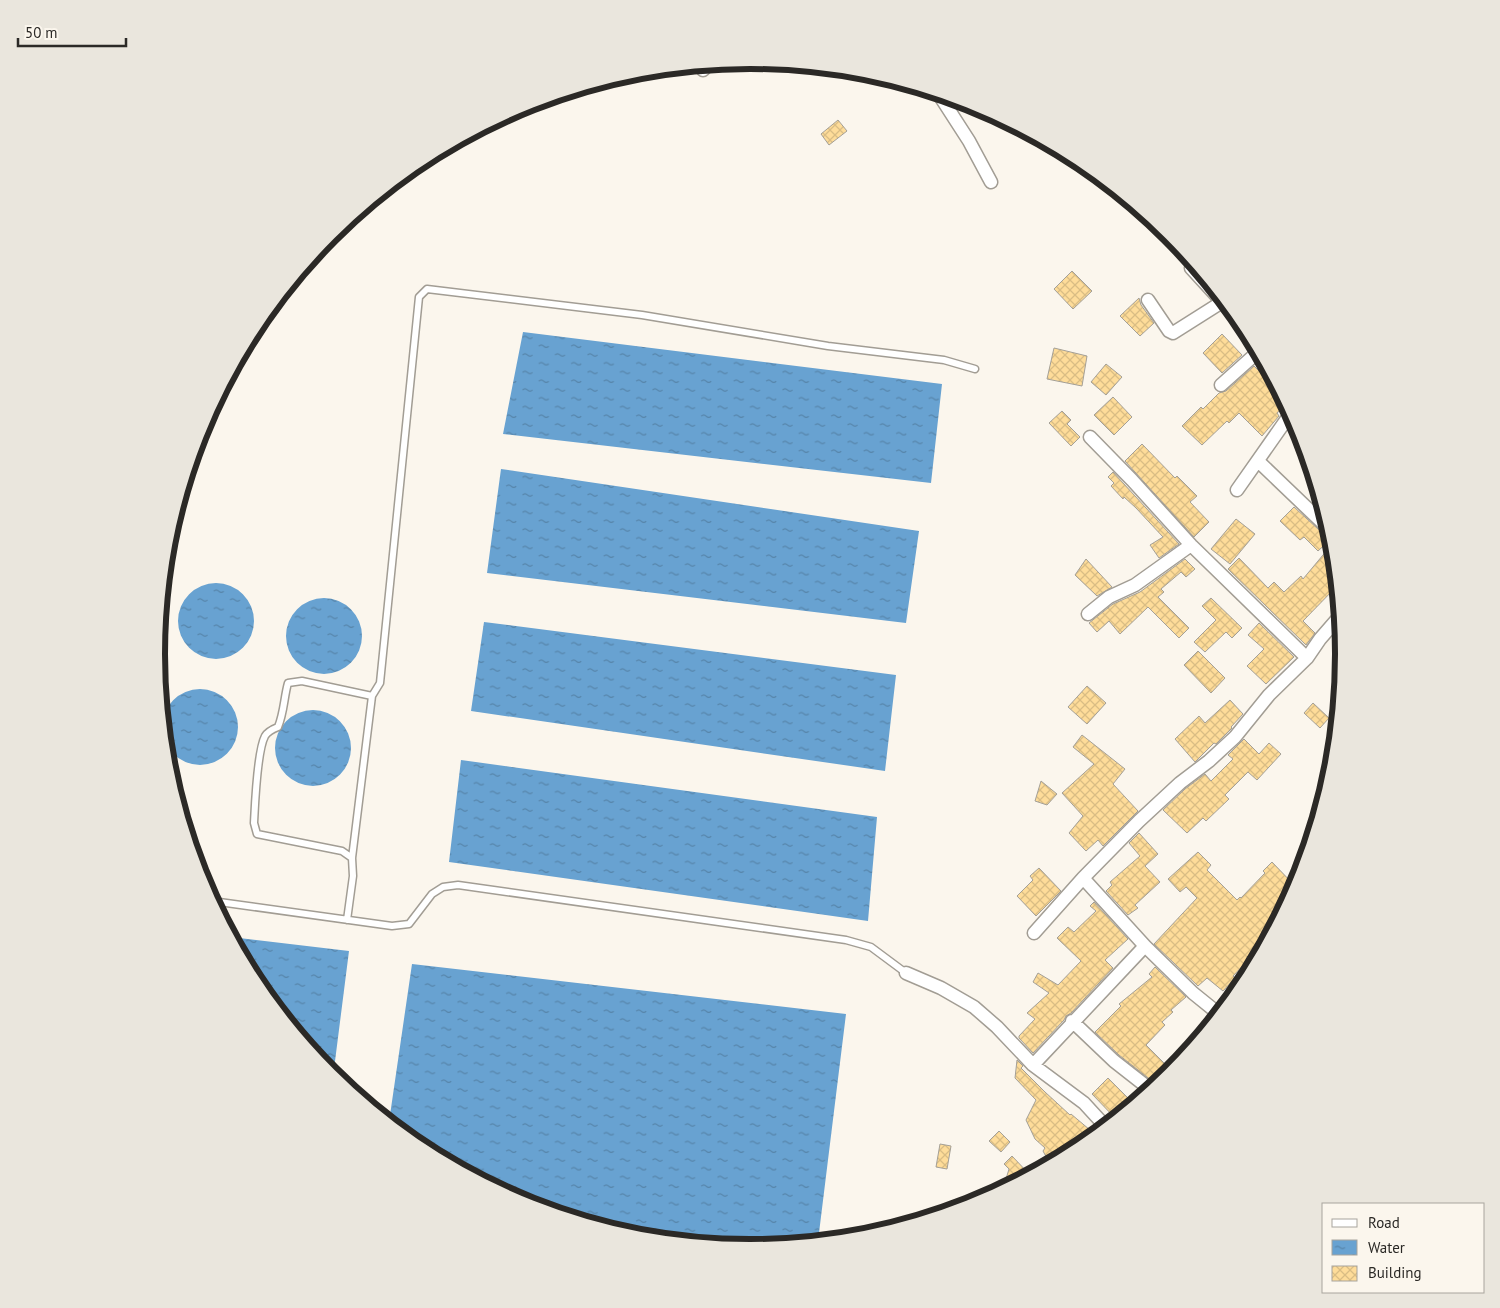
<svg xmlns="http://www.w3.org/2000/svg" width="1500" height="1308" font-family="'PT Sans',sans-serif">
<defs>
<pattern id="water-ripples" width="26" height="14" patternUnits="userSpaceOnUse" patternTransform="scale(1.25)"><rect width="26" height="14" fill="#68a2d1"/><path d="M2 4q2-2 4 0t4 0M15 11q2-2 4 0t4 0" fill="none" stroke="#5684a9"/></pattern>
<pattern id="building-cross-hatch" width="8" height="8" patternUnits="userSpaceOnUse" patternTransform="scale(1.25)"><rect width="8" height="8" fill="#fedc99"/><path d="M0 0l8 8M0 8l8-8" fill="none" stroke="#dabd84"/></pattern>
</defs>
<rect width="100%" height="100%" fill="#fbf6ed"/>
<!-- water -->
<path fill="url(#water-ripples)" d="M523 332 942 384 931 483 503 434Z
M501 469 919 531 906 623 487 573Z
M178 621a38 38 0 1 1 76 0a38 38 0 1 1-76 0Z
M286 636a38 38 0 1 1 76 0a38 38 0 1 1-76 0Z
M484 622 896 675 885 771 471 711Z
M162 727a38 38 0 1 1 76 0a38 38 0 1 1-76 0Z
M275 748a38 38 0 1 1 76 0a38 38 0 1 1-76 0Z
M461 760 877 817 868 921 449 862Z
M231 937 349 951 333 1077 256 984Z
M412 964 846 1014 818 1241 750 1248 634 1237 522 1203 420 1148 389 1122Z"/>
<!-- building -->
<path fill="url(#building-cross-hatch)" stroke="#a4a097" d="M838 120 847 131 829 145 821 134Z
M1072 271 1092 291 1073 309 1054 289Z
M1139 298 1141 305 1154 323 1140 336 1120 316Z
M1222 334 1242 355 1222 373 1203 353Z
M1054 348 1087 356 1082 386 1047 379Z
M1106 364 1122 377 1106 395 1091 382Z
M1254 366 1275 387 1277 385 1287 404 1277 413 1279 416 1262 436 1239 413 1229 423 1227 421 1202 445 1182 426 1201 407 1203 409 1219 393 1226 391Z
M1113 397 1132 417 1114 435 1094 415Z
M1062 411 1071 420 1067 424 1080 437 1071 446 1049 423Z
M1142 444 1175 478 1177 476 1197 496 1190 502 1209 522 1194 537 1125 461Z
M1113 472 1179 544 1159 558 1150 545 1163 537 1136 508 1124 497 1123 499 1111 486 1114 483 1108 477Z
M1294 507 1330 540 1318 551 1304 537 1300 540 1280 521Z
M1236 519 1255 534 1230 564 1211 549Z
M1328 549 1334 555 1337 586 1303 621 1315 633 1306 645 1228 569 1239 558 1268 588 1274 582 1284 592 1301 576 1303 579Z
M1086 559 1112 587 1097 596 1075 575Z
M1185 559 1195 569 1186 577 1181 572 1161 589 1164 592 1158 597 1189 628 1179 638 1148 607 1120 634 1109 621 1097 632 1089 623 1113 604 1140 592Z
M1211 598 1242 628 1232 638 1226 632 1205 652 1194 642 1216 620 1202 606Z
M1259 623 1294 657 1266 684 1247 666 1264 649 1248 635Z
M1198 651 1225 678 1211 693 1184 665Z
M1087 686 1106 703 1087 724 1068 707Z
M1230 700 1243 714 1231 727 1232 728 1216 744 1214 743 1195 762 1175 739 1199 716 1205 723Z
M1313 703 1329 718 1320 728 1304 713Z
M1082 735 1125 769 1113 784 1138 811 1103 846 1098 840 1086 851 1069 833 1083 816 1062 793 1094 764 1073 747Z
M1244 739 1259 754 1269 743 1281 754 1257 780 1248 772 1225 795 1229 799 1206 821 1203 818 1187 833 1163 810 1185 789 1205 774 1211 781 1233 759 1228 755Z
M1041 781 1057 794 1047 805 1035 801Z
M1139 833 1158 854 1145 866 1160 882 1135 905 1138 908 1128 915 1106 891 1112 885 1110 882 1140 856 1129 843Z
M1198 852 1211 865 1207 870 1237 900 1240 897 1241 898 1265 873 1263 871 1272 862 1296 887 1270 934 1247 957 1249 959 1233 976 1235 978 1223 991 1207 978 1198 986 1154 944 1197 898 1186 887 1180 892 1168 879Z
M1039 868 1061 891 1036 916 1017 896 1033 880 1030 876Z
M1094 902 1128 939 1105 960 1113 968 1071 1013 1066 1016 1064 1020 1033 1053 1019 1038V1036L1035 1019 1027 1013 1049 993 1033 982 1038 973 1058 985 1081 961 1057 938 1068 927 1074 932 1096 911 1090 906Z
M1155 967 1186 997 1171 1010 1173 1012 1162 1022 1165 1025 1146 1045 1171 1070 1157 1085 1119 1055 1095 1032 1121 1006 1119 1004 1152 977 1149 974Z
M1017 1060 1023 1066 1021 1068 1045 1092 1070 1115 1071 1114 1096 1135 1076 1150 1069 1144 1050 1164 1043 1151 1045 1148 1035 1139 1026 1120 1036 1100 1015 1078Z
M1108 1078 1134 1104 1116 1119 1092 1094Z
M999 1131 1010 1142 1001 1152 989 1141Z
M940 1144 951 1146 947 1169 936 1167Z
M1012 1156 1030 1175 1003 1189 1009 1169 1004 1164Z"/>
<g fill="none" stroke-linecap="round" stroke-linejoin="round">
<defs>
<path id="lane" d="M352 858 342 851 257 834 254 823C255 804 257 751 265 736 268 731 273 729 278 727 284 713 284 697 288 683L302 681 372 696
M212 901 392 926 409 924 432 894 443 887 458 885 846 940 871 947 906 973
M347 920 353 876 352 858 372 696 380 683 419 297 427 289 642 315 828 346 944 360 975 369"/>
<path id="street" d="M703 70 709 64
M938 93 969 141 991 182
M1191 268 1246 328
M1148 300 1169 331 1173 333 1222 302
M1221 385 1259 351
M1090 437 1132 480 1191 545 1307 658
M1258 461 1330 530
M1237 490 1291 413
M1088 614 1109 597 1135 585 1191 545
M1034 933 1083 878 1139 821 1180 783 1209 761 1235 737 1269 695 1307 658 1320 639 1340 616
M1145 946 1193 993 1219 1014
M906 973 941 988 974 1007 997 1027 1033 1065 1084 1103 1106 1127
M1072 1021 1114 1061 1151 1090
M1033 1065 1145 946 1083 878"/>
</defs>
<!-- lane casing -->
<use href="#lane" stroke="#a29d94" stroke-width="9"/>
<!-- street casing -->
<use href="#street" stroke="#a29d94" stroke-width="15"/>
<!-- lane -->
<use href="#lane" stroke="#fff" stroke-width="6"/>
<!-- street -->
<use href="#street" stroke="#fff" stroke-width="12"/>
</g>
<!-- crop -->
<path d="M0 0H1500V1308H0ZM165 654a585 585 0 1 1 1170 0a585 585 0 1 1-1170 0Z" fill="#eae6dd" fill-rule="evenodd"/>
<path fill="none" stroke="#2b2926" stroke-width="6" d="M165 654a585 585 0 1 1 1170 0a585 585 0 1 1-1170 0Z"/>
<!-- legend -->
<rect x="1322" y="1203" width="162" height="90" fill="#fbf6ed" stroke="#a8a49d"/>
<rect x="1332" y="1219" width="25" height="8" fill="#ffffff" stroke="#a8a49d"/>
<text x="1368" y="1228" font-size="15" fill="#2b2926">Road</text>
<rect x="1332" y="1240" width="25" height="15" fill="url(#water-ripples)" stroke="#a8a49d"/>
<text x="1368" y="1253" font-size="15" fill="#2b2926">Water</text>
<rect x="1332" y="1266" width="25" height="15" fill="url(#building-cross-hatch)" stroke="#a8a49d"/>
<text x="1368" y="1278" font-size="15" fill="#2b2926">Building</text>
<!-- scale -->
<path d="M18 38v8h108v-8" fill="none" stroke="#2b2926" stroke-width="2.5"/>
<text x="25" y="38" font-size="15" fill="#2b2926" stroke="#fbf6ed" stroke-width="4" paint-order="stroke">50 m</text>
</svg>
